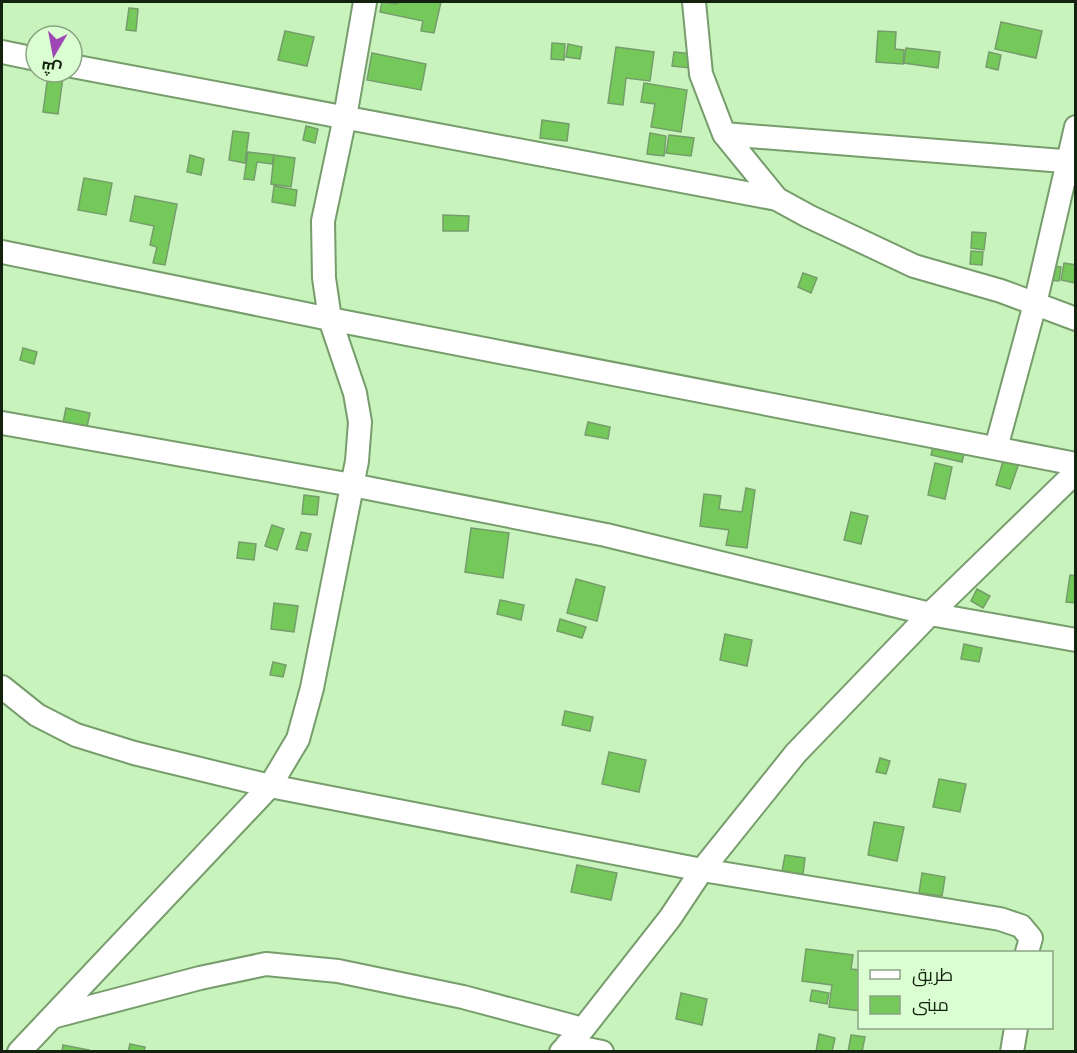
<svg xmlns="http://www.w3.org/2000/svg" width="1077" height="1053" font-family="'Fira Sans',Cairo,sans-serif">
<rect width="100%" height="100%" fill="#c8f3bc"/>
<!-- building -->
<path fill="#74c95a" stroke="#759d6a" stroke-width="1.5" d="M382 2 397 4 398 2H441L434 33 421 31 423 21 380 12Z
M129 8 138 9 136 31 126 30Z
M1001 22 1042 31 1036 58 995 49Z
M285 31 314 37 307 66 278 60Z
M878 31 896 32 895 49 904 50 903 64 876 62Z
M552 43 565 44 564 60 551 59Z
M568 44 582 47 580 59 566 57Z
M616 47 654 52 650 81 626 78 623 105 608 103Z
M906 48 940 52 938 68 904 63Z
M674 52 693 54 691 68 672 66Z
M989 52 1001 55 998 70 986 67Z
M372 53 426 64 421 90 367 80Z
M48 75 63 77 58 114 43 112Z
M644 83 687 90 681 132 651 127 655 104 641 102Z
M542 120 569 124 567 141 540 138Z
M306 126 318 129 315 143 303 140Z
M233 131 249 133 245 163 229 160Z
M650 133 666 136 664 156 647 154Z
M669 135 694 138 691 156 666 153Z
M248 152 274 155 272 164 257 162 254 180 244 179Z
M190 155 204 159 201 175 187 172Z
M274 155 295 158 291 187 271 184Z
M84 178 112 183 106 215 78 210Z
M274 186 297 190 295 206 272 202Z
M135 196 177 204 165 265 153 263 157 247 150 245 154 226 130 221Z
M443 215 469 216 468 231H443Z
M972 232 986 233 984 250 971 248Z
M971 251 983 252 982 265 970 264Z
M1064 263 1076 265 1075 283 1061 280Z
M1050 265 1061 267 1059 281 1048 280Z
M803 273 817 278 811 293 798 287Z
M23 348 37 352 34 364 20 360Z
M66 408 90 413 87 427 63 423Z
M588 422 610 427 608 439 585 435Z
M934 443 965 450 962 462 931 455Z
M1004 458 1019 463 1010 489 996 485Z
M935 463 952 467 945 499 928 495Z
M746 488 755 490 747 548 726 545 729 530 700 526 704 494 721 496 719 509 742 512Z
M304 495 319 497 317 515 302 514Z
M851 512 868 516 861 544 844 540Z
M272 525 284 529 277 550 265 546Z
M471 528 509 533 503 578 465 572Z
M301 532 311 534 307 551 296 549Z
M239 542 256 544 254 560 237 558Z
M1070 575 1076 576V603L1066 602Z
M576 579 605 587 597 621 567 613Z
M977 589 990 596 983 608 971 601Z
M500 600 524 605 521 620 497 614Z
M274 603 298 606 294 632 271 629Z
M560 619 586 627 582 638 557 631Z
M725 634 752 640 747 666 720 660Z
M964 644 982 648 979 662 961 659Z
M273 662 286 665 283 677 270 675Z
M565 711 593 717 590 731 562 725Z
M609 752 646 760 639 792 602 784Z
M880 758 890 761 886 774 876 772Z
M939 779 966 784 960 812 933 807Z
M874 822 904 827 897 861 868 855Z
M785 855 805 858 803 874 782 871Z
M577 865 617 873 611 900 571 892Z
M922 873 945 877 942 896 919 893Z
M806 949 853 955 851 969 860 970V1011L829 1007 832 985 802 981Z
M812 990 829 993 827 1004 810 1001Z
M681 993 707 999 702 1025 676 1019Z
M819 1034 835 1038 832 1052H816Z
M851 1035 865 1037 862 1052H848Z
M130 1044 145 1047 144 1052H128Z
M63 1045 89 1050 88 1052H62Z"/>
<g fill="none" stroke-linecap="round" stroke-linejoin="round">
<defs>
<path id="street" d="M694 2 701 74 724 134 777 199
M2 52 36 59
M72 66 777 199 808 216 914 266 1001 291 1076 319
M724 134 1076 162
M2 252 330 319 1076 464
M2 423 352 485 606 535 930 614 1076 640
M996 448 1035 304 1076 127
M2 687 37 715 76 735 134 753 270 786 702 870 1000 919 1021 926 1031 938 1027 952
M52 1017 200 978 266 964 338 971 463 997 583 1029
M567 1045 602 1052
M19 1052 270 786 298 739 312 688 357 461 360 422 355 393 330 319 324 278 323 221 345 117 365 2
M561 1052 583 1029 670 918 702 870 796 753 930 614 1076 472
M1012 1052 1016 1028"/>
</defs>
<!-- street casing -->
<use href="#street" stroke="#769d6b" stroke-width="26"/>
<!-- street -->
<use href="#street" stroke="#fff" stroke-width="22"/>
</g>
<!-- border -->
<rect width="1077" height="1053" fill="none" stroke="#13220e" stroke-width="6"/>
<!-- legend -->
<rect x="858" y="951" width="195" height="78" fill="#dbfdd2" stroke="#8ba584" stroke-width="1.5"/>
<rect x="870" y="970" width="30" height="9" fill="#ffffff" stroke="#8ba584" stroke-width="1.5"/>
<text x="912" y="981" font-size="18" fill="#13220e">طريق</text>
<rect x="870" y="996" width="30" height="18" fill="#74c95a" stroke="#8ba584" stroke-width="1.5"/>
<text x="912" y="1011" font-size="18" fill="#13220e">مبنى</text>
<!-- north arrow -->
<g transform="translate(54 54) rotate(190)"><circle r="28" fill="#dbfdd2" stroke="#8ba584" stroke-width="1.5"/>
<path d="M0-4.5L10 22L0 15L-10 22Z" fill="#9f48b5"/>
<text y="-9" font-size="16" font-weight="bold" text-anchor="middle" fill="#13220e">ش</text>
</g>
</svg>
